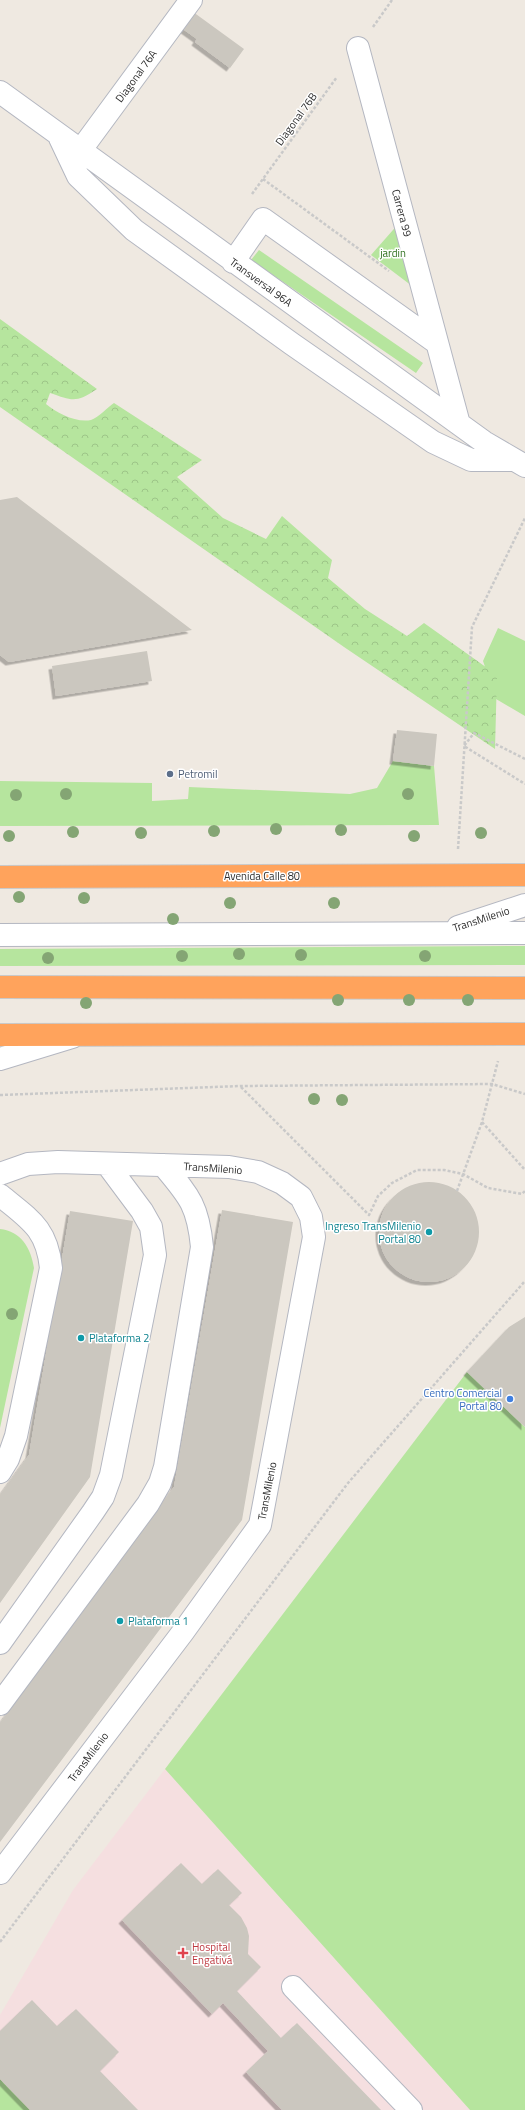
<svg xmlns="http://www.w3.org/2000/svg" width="525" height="2110" font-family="'Titillium Web',sans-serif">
<defs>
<pattern id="forest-crowns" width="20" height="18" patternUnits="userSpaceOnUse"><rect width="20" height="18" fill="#b6e59e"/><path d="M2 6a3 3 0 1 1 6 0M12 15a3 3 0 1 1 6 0" fill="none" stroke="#9dc588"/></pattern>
<filter id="shadow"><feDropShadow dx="-3.5" dy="3.5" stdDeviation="0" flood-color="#0004"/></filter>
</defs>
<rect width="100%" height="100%" fill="#efe9e1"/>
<!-- medical -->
<path fill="#f5dfe0" d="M165 1769 470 2110H0V2015L73 1890Z"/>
<!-- grass -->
<path fill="#b6e59e" d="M400 222 412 286 371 255Z
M259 250 423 363 416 373 251 260Z
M498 628 525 641V716L496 699 483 661Z
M393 761 434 766 439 825 0 826V781L152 783V801L188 799 189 787 350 794 377 788Z
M525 946V965L0 966V949Z
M0 1229C21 1231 31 1248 34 1268L0 1428Z
M467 1372 525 1427V2110H470L165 1769Z
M0 2079 30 2110H0Z"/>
<!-- forest -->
<path fill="url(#forest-crowns)" d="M0 319 97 389C76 403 73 401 50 393L46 404C57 413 76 423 91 420 98 418 108 407 114 403L202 460 177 477 223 518 266 539 282 516 332 560 328 578 365 609 407 636 424 623 497 675 495 749 344 647 0 407Z"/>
<!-- building -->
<path fill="#cbc7bf" filter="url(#shadow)" d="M189 9 244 49 230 68 195 42 197 39 183 29Z
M17 497 192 630 9 662 0 655V500Z
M147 651 152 681 56 696 52 666Z
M397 730 437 734 434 766 393 761Z
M379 1232a50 50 0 1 1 100 0a50 50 0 1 1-100 0Z
M222 1210 293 1222 242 1520 0 1842V1723L174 1487Z
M70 1211 133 1221 90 1477 0 1603V1495L29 1455Z
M525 1317V1427L467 1372 509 1327Z
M181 1863 202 1884 218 1869 242 1893 229 1905 241 1917 247 1928 249 1936 248 1954 261 1967 237 1991 281 2038 297 2023 381 2110H282L246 2072 268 2051 223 2003 212 2014 122 1920Z
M32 2000 57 2026 76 2009 119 2052 100 2071 138 2110H30L0 2079V2031Z"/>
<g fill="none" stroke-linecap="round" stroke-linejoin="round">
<defs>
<path id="minor" d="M358 48 459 424
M0 92 484 442 525 466
M60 138 78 176 134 230 292 344 433 442 471 460H514
M80 151 191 0
M233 262 263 219 437 343
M458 927 525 905
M0 935 525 933
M0 1059 72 1037
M0 1174 28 1164 58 1162 229 1167 258 1172 282 1183 301 1197 311 1217 314 1237 260 1525 183 1632 0 1873
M0 1195C29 1219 47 1228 51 1268L16 1436 8 1459 0 1472
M0 1643 93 1512 103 1497 111 1475 155 1255 151 1227 142 1211 107 1164
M0 1704 148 1504 160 1483 165 1467 202 1247C198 1205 189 1196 163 1165
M293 1987 411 2110"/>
<path id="highway" d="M0 877 525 875
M0 987 525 988
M0 1035 525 1034"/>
</defs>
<!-- minor casing -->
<use href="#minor" stroke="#b4b7c1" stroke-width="24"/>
<!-- highway casing -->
<use href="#highway" stroke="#c9c9c9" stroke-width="24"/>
<!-- path -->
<path stroke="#c9c9c9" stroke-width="2.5" stroke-dasharray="3 2" stroke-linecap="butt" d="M373 27 392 0
M263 179 389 271
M252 194 337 77
M458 849 472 627 525 518
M241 1087 369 1215 378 1196 392 1183 417 1170H444L463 1174 488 1188 522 1194 525 1191
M0 1095 241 1086 492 1084 525 1094
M482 1122 525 1170
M457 1191 482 1122 498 1061
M0 1942 348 1483 525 1281"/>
<!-- minor -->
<use href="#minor" stroke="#fff" stroke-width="22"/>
<!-- highway -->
<use href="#highway" stroke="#ffa35c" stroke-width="22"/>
<!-- path-bridge -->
<path stroke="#c9c9c9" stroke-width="2.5" stroke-dasharray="3 2" stroke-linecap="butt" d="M525 759 474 733 464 746 525 784"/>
</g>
<!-- trees -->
<g fill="#84a574">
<circle cx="66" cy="794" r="6"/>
<circle cx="408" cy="794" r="6"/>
<circle cx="16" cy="795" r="6"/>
<circle cx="276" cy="829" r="6"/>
<circle cx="341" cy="830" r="6"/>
<circle cx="214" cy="831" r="6"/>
<circle cx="73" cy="832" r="6"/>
<circle cx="141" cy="833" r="6"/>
<circle cx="481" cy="833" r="6"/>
<circle cx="9" cy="836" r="6"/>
<circle cx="414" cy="836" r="6"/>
<circle cx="19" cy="897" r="6"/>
<circle cx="84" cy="898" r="6"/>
<circle cx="230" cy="903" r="6"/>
<circle cx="334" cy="903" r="6"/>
<circle cx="173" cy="919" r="6"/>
<circle cx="239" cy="954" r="6"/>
<circle cx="301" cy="955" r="6"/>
<circle cx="182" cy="956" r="6"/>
<circle cx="425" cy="956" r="6"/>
<circle cx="48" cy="958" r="6"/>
<circle cx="338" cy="1000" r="6"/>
<circle cx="409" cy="1000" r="6"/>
<circle cx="468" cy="1000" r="6"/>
<circle cx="86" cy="1003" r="6"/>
<circle cx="314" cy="1099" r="6"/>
<circle cx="342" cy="1100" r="6"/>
<circle cx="12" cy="1314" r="6"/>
</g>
<!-- markers -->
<circle fill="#5c6f8a" stroke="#fff" stroke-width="1.5" cx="170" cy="774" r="4"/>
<g fill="#0f9aa8" stroke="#fff" stroke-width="1.5">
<circle cx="429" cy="1232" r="4"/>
<circle cx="81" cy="1338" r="4"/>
<circle cx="120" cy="1621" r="4"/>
</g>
<circle fill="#3f7fe0" stroke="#fff" stroke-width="1.5" cx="510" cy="1399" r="4"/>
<path fill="#e0444e" stroke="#fff" stroke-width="1.5" d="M181 1947h4v4h4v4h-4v4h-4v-4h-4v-4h4z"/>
<g text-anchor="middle" stroke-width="3" stroke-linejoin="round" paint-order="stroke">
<!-- street labels -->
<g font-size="11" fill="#2e2e2e" stroke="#fff">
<text transform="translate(136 76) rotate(-54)" y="4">Diagonal 76A</text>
<text transform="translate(296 119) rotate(-54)" y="4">Diagonal 76B</text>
<text transform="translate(402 213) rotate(75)" y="4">Carrera 99</text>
<text transform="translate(261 282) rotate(36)" y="4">Transversal 96A</text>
<text x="262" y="880">Avenida Calle 80</text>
<text transform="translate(481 919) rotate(-18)" y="4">TransMilenio</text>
<text transform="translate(213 1168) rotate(4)" y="4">TransMilenio</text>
<text transform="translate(267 1491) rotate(-79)" y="4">TransMilenio</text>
<text transform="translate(88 1757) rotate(-53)" y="4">TransMilenio</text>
</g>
<!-- park labels -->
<g font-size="11" fill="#2c6e1b" stroke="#fff">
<text x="393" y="257">jardin</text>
</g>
<!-- service labels -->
<g font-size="11" fill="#4e5e75" stroke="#fff" text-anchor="start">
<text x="178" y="778">Petromil</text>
</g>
<!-- culture labels -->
<g font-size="11" fill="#0d838f" stroke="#fff" text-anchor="start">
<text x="421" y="1230" text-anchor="end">Ingreso TransMilenio<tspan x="421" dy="13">Portal 80</tspan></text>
<text x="89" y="1342">Plataforma 2</text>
<text x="128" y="1625">Plataforma 1</text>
</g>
<!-- shop labels -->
<g font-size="11" fill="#366cbe" stroke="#fff" text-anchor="end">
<text x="502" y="1397">Centro Comercial<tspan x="502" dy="13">Portal 80</tspan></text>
</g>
<!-- health labels -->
<g font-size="11" fill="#be3a42" stroke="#fff" text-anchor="start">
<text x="192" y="1951">Hospital<tspan x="192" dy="13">Engativá</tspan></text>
</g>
</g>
</svg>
